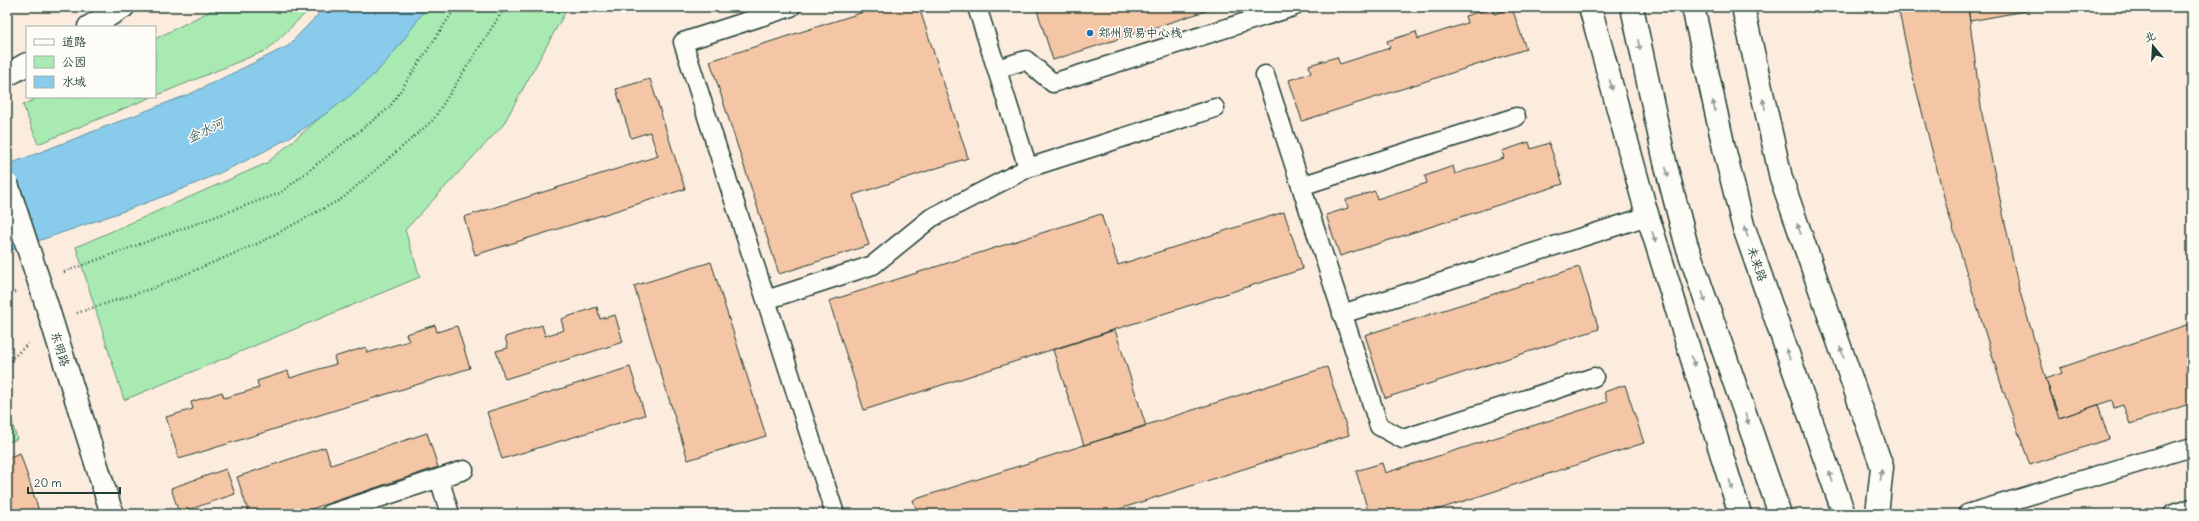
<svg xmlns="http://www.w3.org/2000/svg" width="2199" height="521" font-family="Delius,'LXGW WenKai TC',sans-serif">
<rect width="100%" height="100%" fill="#fbecde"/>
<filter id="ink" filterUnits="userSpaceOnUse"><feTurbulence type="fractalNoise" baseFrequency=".025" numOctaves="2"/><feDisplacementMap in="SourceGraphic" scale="8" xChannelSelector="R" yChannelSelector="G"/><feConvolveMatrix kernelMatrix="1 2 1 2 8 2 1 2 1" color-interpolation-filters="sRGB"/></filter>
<g filter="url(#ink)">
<!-- green -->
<path fill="#a9eab3" stroke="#649474" d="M218 7H312L267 50 155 96V39Z
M418 7H568L503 125 405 230 420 277 124 400 76 247 267 163 383 64Z
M39 97H152L38 144 23 105Z
M7 406 17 439 7 443Z"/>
<!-- water -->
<path fill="#89cbea" stroke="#5f92a1" d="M325 7H427C409 32 391 60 368 80 271 169 129 208 7 252V165L192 93 288 46Z"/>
<!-- building -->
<path fill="#f5c6a5" stroke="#1f3d34" d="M879 7H919L968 158 853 195 869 245 779 274 710 61Z
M1036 7H1218L1053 60Z
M1898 7H1968L1982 114 2019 289 2046 379 2059 418 2098 405 2109 439 2030 465 2001 384 1948 212 1912 73Z
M1968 7H2047L1970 21Z
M1492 8 1494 14 1512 8 1526 49 1302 121 1289 80 1311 73 1309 65 1337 57 1340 64 1390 48 1387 41 1416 32 1418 39 1467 23 1465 16Z
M650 79 685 189 475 255 464 217 658 156 650 132 631 138 616 89Z
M1529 142 1531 149 1549 143 1563 184 1340 256 1326 215 1348 208 1346 200 1375 191 1377 199 1427 183 1425 176 1453 166 1455 174 1504 158 1502 151Z
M1284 212 1303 269 864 410 829 301 1101 214 1118 265Z
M711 262 766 436 688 460 634 286Z
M1579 267 1599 329 1385 398 1365 335Z
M597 307 600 319 615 315 623 342 505 379 496 351 508 348 505 337 542 325 545 336 564 330 561 319Z
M2192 323V403L2130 424 2123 405 2114 408 2112 400 2059 418 2046 379 2062 373 2060 368Z
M435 325 437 332 457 326 470 368 179 459 166 417 193 409 191 402 222 392 224 398 259 388 257 381 288 371 290 378 336 364 334 357 366 347 367 353 409 341 406 334Z
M1115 330 1146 426 1084 445 1053 350Z
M630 367 645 415 502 459 487 412Z
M1327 367 1349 435 1104 514H918L913 500Z
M1625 385 1644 443 1424 514H1369L1356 471 1382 463 1385 473 1607 402 1604 392Z
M427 433 438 467 296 514H249L237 477 325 447 331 465Z
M20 453 40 514H7V458Z
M226 469 235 494 179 513 171 488Z"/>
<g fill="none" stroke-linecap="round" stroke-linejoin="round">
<defs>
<path id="lane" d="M791 7 683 42 835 514
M977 7 1028 168 1215 108
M997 69 1026 60 1053 83 1293 7
M1265 75 1379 426 1403 439 1594 377
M1301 186 1516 117
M766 300 873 265 931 218 1028 168
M1342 314 1648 216
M439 478 450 514
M330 514 464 470
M1967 514 2192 447
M2173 514 2192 508"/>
<path id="secondary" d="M89 27 123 7
M7 75 27 64
M47 306 112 514"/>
<path id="primary" d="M1590 7 1645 207 1740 514
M1632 7 1665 162 1686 243 1780 514
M1693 7 1724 148 1743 225 1844 514
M1743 7 1781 178 1882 467 1877 514"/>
</defs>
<!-- lane casing -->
<use href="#lane" stroke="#1f3d34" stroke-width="21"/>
<!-- secondary casing -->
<use href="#secondary" stroke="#1f3d34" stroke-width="25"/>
<!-- primary casing -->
<use href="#primary" stroke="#1f3d34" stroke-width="25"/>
<!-- path -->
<path stroke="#1f3d34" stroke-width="2.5" stroke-dasharray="1 3" stroke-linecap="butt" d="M64 272 280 193 389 108 456 7
M7 296 15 292
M77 313 153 288 259 243 343 198 433 120 505 7
M7 363 30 342"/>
<!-- lane -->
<use href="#lane" stroke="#fdfcf7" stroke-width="18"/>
<!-- secondary -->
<use href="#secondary" stroke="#fdfcf7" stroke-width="22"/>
<!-- primary -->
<use href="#primary" stroke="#fdfcf7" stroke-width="22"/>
<defs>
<path id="secondary-bridge" d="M7 184 47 306"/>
</defs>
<!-- secondary-bridge casing -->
<use href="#secondary-bridge" stroke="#1f3d34" stroke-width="25" stroke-linecap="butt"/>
<!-- secondary-bridge -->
<use href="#secondary-bridge" stroke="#fdfcf7" stroke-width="22"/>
</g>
<!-- one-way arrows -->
<defs><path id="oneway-solid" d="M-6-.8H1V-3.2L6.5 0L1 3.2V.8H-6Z"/></defs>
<g fill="#8e9c96">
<use href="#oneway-solid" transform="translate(1639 45) rotate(79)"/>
<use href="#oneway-solid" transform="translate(1611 85) rotate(75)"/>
<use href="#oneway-solid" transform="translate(1764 104) rotate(-103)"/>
<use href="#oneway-solid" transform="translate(1714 106) rotate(-103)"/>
<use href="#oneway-solid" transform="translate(1667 172) rotate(75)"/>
<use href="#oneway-solid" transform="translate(1799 229) rotate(-109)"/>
<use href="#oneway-solid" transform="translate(1746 232) rotate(-109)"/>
<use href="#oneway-solid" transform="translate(1654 237) rotate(73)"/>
<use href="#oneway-solid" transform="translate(1704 297) rotate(71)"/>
<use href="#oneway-solid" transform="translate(1842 352) rotate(-109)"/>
<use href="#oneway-solid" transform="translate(1788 354) rotate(-109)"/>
<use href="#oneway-solid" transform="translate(1693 361) rotate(73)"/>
<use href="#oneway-solid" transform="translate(1747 419) rotate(71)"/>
<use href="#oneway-solid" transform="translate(1881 475) rotate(-84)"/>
<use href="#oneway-solid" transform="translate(1831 477) rotate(-109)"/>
<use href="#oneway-solid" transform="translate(1731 485) rotate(73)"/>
</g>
</g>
<!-- markers -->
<circle fill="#1f6fb2" stroke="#fdfcf7" stroke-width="1.5" cx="1090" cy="33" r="4"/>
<g text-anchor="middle" stroke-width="3" stroke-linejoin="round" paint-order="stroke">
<!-- poi labels -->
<g font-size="12" fill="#1f3d34" stroke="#fdfcf7" text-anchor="start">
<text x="1098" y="37">郑州贸易中心栈</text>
</g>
<!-- street labels -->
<g font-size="12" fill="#1f3d34" stroke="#fdfcf7">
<text transform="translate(1757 264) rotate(71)" y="4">未来路</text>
<text transform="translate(60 349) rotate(73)" y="4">东明路</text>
</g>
<!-- water labels -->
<g font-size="13" font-style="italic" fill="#3a6062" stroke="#fdfcf7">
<text transform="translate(205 130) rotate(-25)" y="5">金水河</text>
</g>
</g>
<!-- margin -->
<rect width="2199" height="521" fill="none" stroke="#fdfcf7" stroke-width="24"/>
<rect x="12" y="12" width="2175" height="497" fill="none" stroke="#1f3d34" stroke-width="1.5" filter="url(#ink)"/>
<!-- legend -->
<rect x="26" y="26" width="130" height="72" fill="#fdfcf7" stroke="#a4b0a9"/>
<rect x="34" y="39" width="20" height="6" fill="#fdfcf7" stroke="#a4b0a9"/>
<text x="62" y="46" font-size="12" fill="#1f3d34">道路</text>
<rect x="34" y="56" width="20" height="12" fill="#a9eab3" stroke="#a4b0a9"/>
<text x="62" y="66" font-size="12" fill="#1f3d34">公园</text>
<rect x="34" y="76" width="20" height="12" fill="#89cbea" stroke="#a4b0a9"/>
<text x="62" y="86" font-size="12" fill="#1f3d34">水域</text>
<!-- north arrow -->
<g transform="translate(2153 46) rotate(342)" stroke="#fdfcf7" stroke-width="3" paint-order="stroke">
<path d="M0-3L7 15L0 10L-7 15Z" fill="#1f3d34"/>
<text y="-6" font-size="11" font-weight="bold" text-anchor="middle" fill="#1f3d34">北</text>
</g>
<!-- scale -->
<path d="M28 487v6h92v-6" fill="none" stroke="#1f3d34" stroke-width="2"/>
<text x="34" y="487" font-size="12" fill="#1f3d34" stroke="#fdfcf7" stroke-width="3" paint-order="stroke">20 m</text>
</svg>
